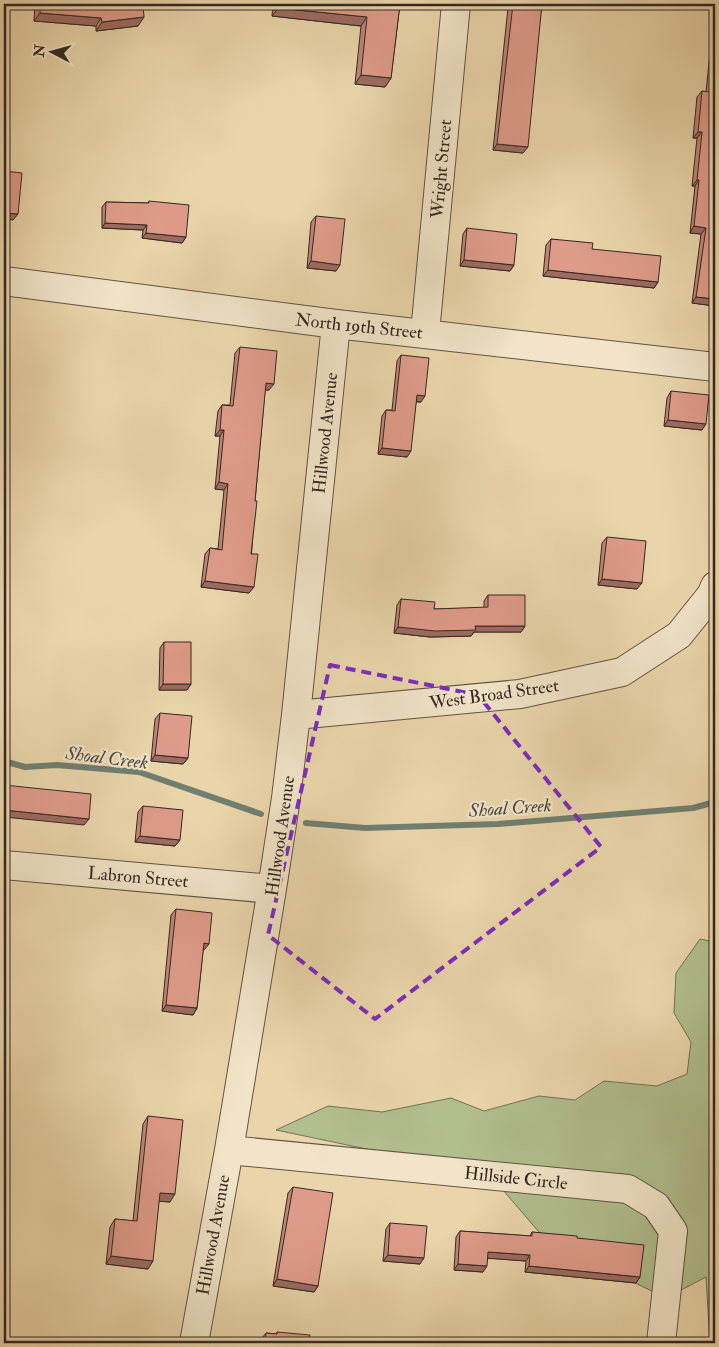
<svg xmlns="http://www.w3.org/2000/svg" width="719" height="1347" font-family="'IM FELL Double Pica',serif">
<rect width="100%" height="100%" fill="#ead5ab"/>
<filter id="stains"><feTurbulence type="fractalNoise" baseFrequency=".004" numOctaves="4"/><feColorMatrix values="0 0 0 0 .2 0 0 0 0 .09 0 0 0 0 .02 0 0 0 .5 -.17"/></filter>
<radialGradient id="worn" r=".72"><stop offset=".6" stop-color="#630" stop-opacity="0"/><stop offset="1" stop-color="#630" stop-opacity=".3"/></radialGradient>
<!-- green -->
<path fill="#b1be8d" stroke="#727358" d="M700 939 715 942V1343H710L706 1277 666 1298 545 1239 490 1175 276 1130 328 1106 382 1112 451 1098 484 1111 539 1096 575 1100 604 1081 657 1086 687 1074 691 1042 674 1013 676 973Z"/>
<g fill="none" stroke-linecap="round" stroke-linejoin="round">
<!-- stream -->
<path stroke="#707f71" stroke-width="6" d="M4 761 25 767 57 765 139 772 261 814
M306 823 365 828 498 824 693 808 715 802"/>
<defs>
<path id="minor" d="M4 281 336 324 715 367
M425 333 456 4
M296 715 520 694 622 672 679 635 711 595 715 586
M4 865 272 889
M229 1150 628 1189 656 1206 673 1231 661 1343
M194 1343 229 1150 272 889 286 798 296 715 336 324"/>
</defs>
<!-- minor casing -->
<use href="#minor" stroke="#625344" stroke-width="30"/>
<!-- minor -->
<use href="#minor" stroke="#f1e4c8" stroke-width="28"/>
</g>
<!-- wall -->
<path fill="#c08577" stroke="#342822" d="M35 4H143L138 26 96 31V26L34 21Z
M273 4H400L391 78 385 87 355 84 361 26 272 16Z
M505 4H542L523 153 493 150 508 8H505Z
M715 4V306L692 303 701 234 690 233 695 186H692L697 138H693L697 97 702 91 706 92Z
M149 201 186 237 182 243 142 238 143 230 102 228V207L106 202 148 203Z
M316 216 336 271 307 268 311 222Z
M467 228 514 265 510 271 460 266 463 234Z
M551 239 592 249 658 282 654 288 543 276 546 245Z
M240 347 269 390H265L255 501 249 593 201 587 205 554 210 548 218 549 224 490 215 489 220 436H215L218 411 222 405H230L235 353Z
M401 355 421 402H416L407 457 378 454 382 416 386 410H392L397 361Z
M671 391 702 430 664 426 667 398Z
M607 537 637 589 598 585 602 543Z
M488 595 525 626 521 632H474L471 636 430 637 394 633 397 605 401 599 434 609 484 608V601Z
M164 642 191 684 187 690H159L160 648Z
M160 713 188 758 183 764 151 761 155 719Z
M143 806 180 840 175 846 135 842 138 812Z
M176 909 204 950H203L197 1008 193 1015 162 1011 171 915Z
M148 1116 170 1202 159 1201 148 1269 106 1264 110 1227 115 1219 133 1221 143 1124Z
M293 1187 318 1286 314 1292 273 1286 288 1193Z
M390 1223 420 1264 383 1261 386 1229Z
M460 1231 530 1236 532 1232 577 1238 640 1277 636 1283 525 1272 526 1261 488 1258 483 1272 454 1270 456 1237Z
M277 1332 309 1343H262V1338L266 1333 276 1334Z"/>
<!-- shaded-wall -->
<path fill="#9c6c61" stroke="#342822" d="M507 4H512L508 8H505Z
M278 8 367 17 361 26 272 16Z
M40 13 101 18 96 26 34 21Z
M144 17 138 26 96 31 102 22Z
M361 75 391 78 385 87 355 84Z
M698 132H702L697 138H693Z
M497 144 528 147 523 153 493 150Z
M697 180H699L695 186H692Z
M4 213 18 214 13 220 4 219Z
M105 223 147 225 143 230 102 228Z
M694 226 706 228 701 234 690 233Z
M146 233 186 237 182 243 142 238Z
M464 260 514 265 510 271 460 266Z
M311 261 340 265 336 271 307 268Z
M548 270 658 282 654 288 543 276Z
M696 297 715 299V306L692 303Z
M266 383 274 384 269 390H262Z
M417 395 425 396 421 402 413 401Z
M668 420 706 424 702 430 664 426Z
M220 430H224L220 436H215Z
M382 448 411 451 407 457 378 454Z
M219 482 228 484 224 490 215 489Z
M602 579 642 583 637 589 598 585Z
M205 581 254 587 249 593 201 587Z
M475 626H525L521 632H474L471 636 430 637 394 633 398 627Z
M163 684H191L187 690H159Z
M155 755 188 758 183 764 151 761Z
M4 810 89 819 84 825 4 817Z
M140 836 180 840 175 846 135 842Z
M204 943 209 944 204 950H200Z
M166 1005 197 1008 193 1015 162 1011Z
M160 1193 175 1194 170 1202 155 1201Z
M488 1252 530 1255 526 1261 484 1258Z
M388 1255 424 1258 420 1264 383 1261Z
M111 1256 153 1261 148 1269 106 1264Z
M458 1264 487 1266 483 1272 454 1270Z
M529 1266 640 1277 636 1283 525 1272Z
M277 1279 318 1286 314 1292 273 1286Z"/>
<!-- building -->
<path fill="#df9b8a" stroke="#342822" d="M40 4H143L144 17 102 22 101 18 40 13Z
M278 4H400L391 78 361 75 367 17 278 8Z
M513 4H542L528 147 497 144Z
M715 37V299L696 297 706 228 694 226 699 180H697L702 132H698L702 91 710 92Z
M4 171 22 173 18 214 4 213Z
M149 201 189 205 186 237 146 233 147 225 105 223 106 202 149 203Z
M316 216 345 219 340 265 311 261Z
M467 228 517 234 514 265 464 260Z
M551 239 593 243 592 249 661 256 658 282 548 270Z
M240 347 277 351 274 384 266 383 255 501H257L251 554H258L254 587 205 581 210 548 222 550 228 484 219 482 224 430H220L222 405 233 406Z
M401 355 429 358 425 396 417 395 411 451 382 448 386 410 395 411Z
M671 391 709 395 706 424 668 420Z
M607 537 646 541 642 583 602 579Z
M488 595H525V626H475L476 630 435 631 398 627 401 599 435 602 434 609 488 607Z
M164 642H191V684H163Z
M160 713 192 716 188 758 155 755Z
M4 785 91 794 89 819 4 810Z
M143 806 183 810 180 840 140 836Z
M176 909 212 913 209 944 204 943 197 1008 166 1005Z
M148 1116 183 1120 175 1194 160 1193 153 1261 111 1256 115 1219 137 1221Z
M293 1187 333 1193 318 1286 277 1279Z
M390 1223 427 1226 424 1258 388 1255Z
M460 1231 532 1236V1232L577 1236V1238L644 1245 640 1277 529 1266 530 1255 488 1252 487 1266 458 1264Z
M277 1332 310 1335 309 1343H265L266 1333 277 1334Z"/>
<!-- marked area -->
<path fill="none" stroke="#7b2cbf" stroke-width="4" stroke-dasharray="10 6" stroke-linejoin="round" d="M330 665 478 695 601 847 375 1019 268 935Z"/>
<g text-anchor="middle" stroke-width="4.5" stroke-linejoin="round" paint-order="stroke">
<!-- street labels -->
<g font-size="18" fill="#342822" stroke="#f1e4c8">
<text transform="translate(441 169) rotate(-85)" y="6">Wright Street</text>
<text transform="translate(359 326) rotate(6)" y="6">North 19th Street</text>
<text transform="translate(325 433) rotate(-84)" y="6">Hillwood Avenue</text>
<text transform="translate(494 694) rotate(-8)" y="6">West Broad Street</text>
<text transform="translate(280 836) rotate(-82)" y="6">Hillwood Avenue</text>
<text transform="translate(138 877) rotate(5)" y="6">Labron Street</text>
<text transform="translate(516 1178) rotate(6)" y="6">Hillside Circle</text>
<text transform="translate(213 1235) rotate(-80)" y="6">Hillwood Avenue</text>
</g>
<!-- water labels -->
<g font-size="19" font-style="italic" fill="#4d4c43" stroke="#f1e4c8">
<text transform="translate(107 757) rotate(7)" y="7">Shoal Creek</text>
<text transform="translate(510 807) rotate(-4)" y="7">Shoal Creek</text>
</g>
</g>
<!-- margin -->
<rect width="719" height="1347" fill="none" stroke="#ead5ab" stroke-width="20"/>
<rect x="5" y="5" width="709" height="1337" fill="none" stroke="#342822" stroke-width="2.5"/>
<rect x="10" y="10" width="699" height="1327" fill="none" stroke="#342822"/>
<!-- north arrow -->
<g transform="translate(52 52) rotate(276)" stroke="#f1e4c8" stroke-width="4" paint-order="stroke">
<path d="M0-4L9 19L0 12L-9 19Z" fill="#342822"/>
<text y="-8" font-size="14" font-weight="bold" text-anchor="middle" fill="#342822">N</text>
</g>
<rect width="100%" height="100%" filter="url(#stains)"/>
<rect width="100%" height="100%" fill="url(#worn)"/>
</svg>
